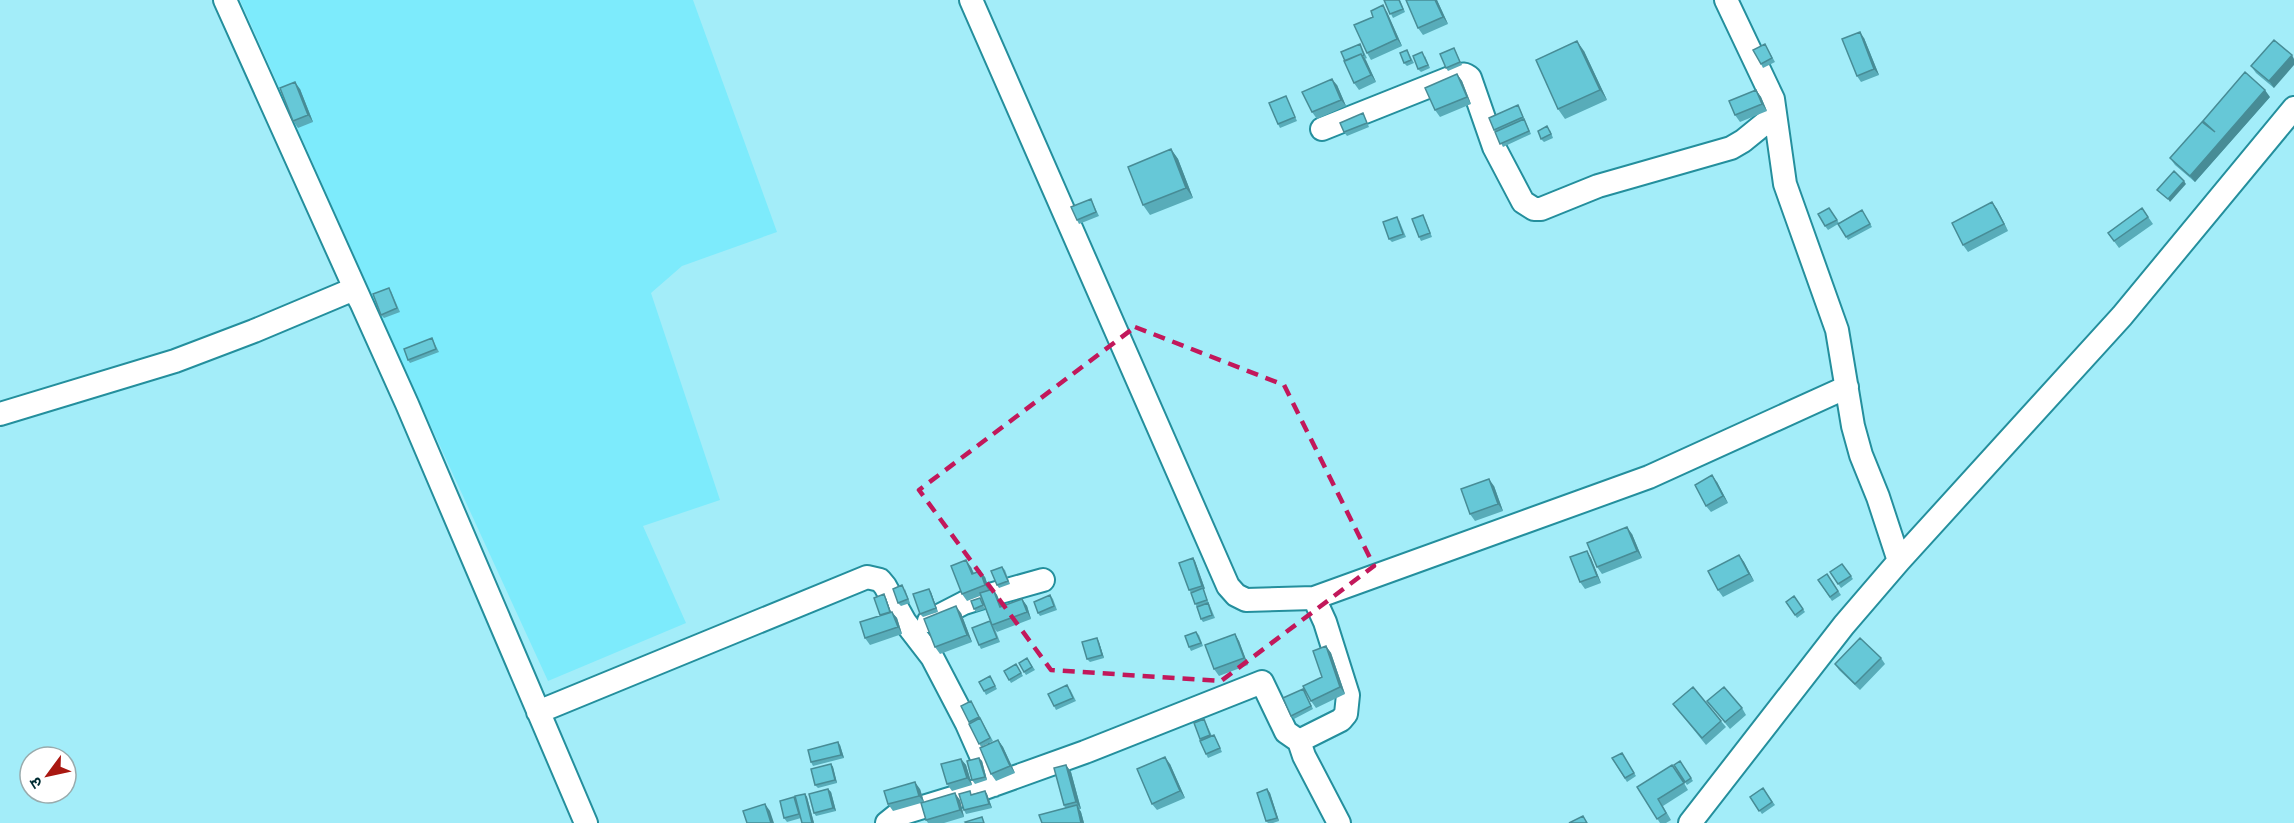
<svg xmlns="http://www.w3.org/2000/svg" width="2294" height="823" font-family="'Asap Condensed','Noto Sans Devanagari',sans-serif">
<rect width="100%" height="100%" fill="#a3edf9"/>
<!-- built -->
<path fill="#7debfc" d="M240 0H693L777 232 682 266 651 293 720 500 643 526 686 623 548 681 412 385Z"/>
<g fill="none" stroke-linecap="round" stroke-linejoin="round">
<defs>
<path id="minor" d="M225 0 407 404 586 823
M971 0 1228 586 1236 595 1246 600 1314 598 1649 477 1847 387
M1726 0 1773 99 1785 184 1837 330 1853 426 1861 455 1878 497 1899 561
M1322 129 1455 76C1462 74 1465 73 1470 78L1494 147 1523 202 1534 209H1541L1598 186 1731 148 1743 141 1775 115
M0 414 175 361 254 331 354 289 361 302
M1314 598 1325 622 1348 695 1346 714 1341 720 1299 741 1304 756 1339 823
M929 621 964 603 986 596 1043 580
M538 712 867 577 880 580 885 586 905 622 932 657 967 724 994 785
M887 823 897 815 982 789 1085 752 1262 682 1286 732 1299 741
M1690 823 1844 625 1899 561 2122 316 2294 108"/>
</defs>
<!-- minor casing -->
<use href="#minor" stroke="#248f9d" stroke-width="26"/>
<!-- minor -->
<use href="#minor" stroke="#fff" stroke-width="22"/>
</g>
<!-- wall -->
<path fill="#58acb9" d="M1384 0H1400L1405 12 1393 18Z
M1406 0H1437L1448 24 1423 35 1418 28Z
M1387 12 1402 46 1371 60 1367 53Z
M1864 38 1879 75 1861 82 1857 76Z
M2274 40V88L2256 73 2251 66Z
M1360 44 1367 58 1365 59 1376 82 1359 90 1354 83Z
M1765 44 1775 62 1763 68 1761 64Z
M1407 50 1414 63 1407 66 1404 63Z
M1584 51 1607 100 1565 119 1558 109Z
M1456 52 1462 65 1448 71 1446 68Z
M1425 56 1430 68 1421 72 1418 69Z
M1457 74 1462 81 1471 104 1440 117 1435 110Z
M1337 85 1346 106 1317 119 1312 112Z
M300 89 313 122 298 128 293 121Z
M1756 90 1761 97 1767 111 1740 122 1735 115Z
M1286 96 1297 121 1280 128 1278 124Z
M2270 97 2195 182 2175 165 2170 158 2205 125 2203 121Z
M1520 109 1531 134 1503 147 1494 130Z
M1363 113 1369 127 1347 136 1344 132Z
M1550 130 1553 138 1544 142 1541 139Z
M1171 149 1178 159 1193 198 1150 215 1143 205Z
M1091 199 1099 216 1079 224 1077 220Z
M1992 202 1997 209 2008 231 1968 252 1963 245Z
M1829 208 1839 223 1862 210 1872 227 1848 240 1838 224 1828 230 1825 226Z
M2142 208 2153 224 2119 248 2108 233Z
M1425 219 1432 237 1421 241 1419 237Z
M1399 220 1406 237 1392 242 1389 239Z
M391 291 400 312 384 318 381 315Z
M432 338 439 352 410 363 408 360Z
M1717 482 1728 503 1711 512 1706 506Z
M1494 486 1503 511 1475 521 1470 514Z
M1632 534 1642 558 1602 574 1597 567Z
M1587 551 1591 558 1601 583 1585 589 1580 582Z
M1739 555 1744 562 1754 581 1723 597 1718 590Z
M1193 558 1195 561 1205 589H1203L1215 618 1203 622 1201 619 1192 594 1189 590Z
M1842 564 1853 579 1841 588 1830 572Z
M971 567 974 573 985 577 989 590 993 589 997 595 1002 607 1022 599 1027 606 1031 619 997 632 995 629 1000 642 981 649 979 645 990 621 980 596 967 601 962 594Z
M1002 567 1005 570 1010 584 999 588 997 585Z
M1827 574 1841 595 1832 601 1818 580Z
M905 589 910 603 901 606 898 603Z
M929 589 931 592 938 612 923 617 920 614Z
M1050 595 1053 599 1057 610 1040 616 1038 613Z
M1794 596 1805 612 1797 618 1786 602Z
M886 598 891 612 897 618 902 634 870 645 865 638 880 616Z
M980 598 985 609 976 612 974 609Z
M961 613 972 642 940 654 935 647Z
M1196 632 1199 635 1203 646 1191 651 1189 647Z
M1235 634 1239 641 1248 665 1219 676 1214 669Z
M1097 638 1099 642 1104 658 1090 662 1087 659Z
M1326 646 1331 653 1345 694 1316 708 1311 701 1322 677Z
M1027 658 1035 670 1026 675 1024 672Z
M1881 658 1885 664 1860 690 1839 670 1835 664Z
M1016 664 1023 676 1011 683 1004 671Z
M992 680 997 689 986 695 984 691Z
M1070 689 1076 701 1056 710 1054 706Z
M1305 692 1313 709 1294 719 1291 716Z
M1707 701 1742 708 1746 715 1730 729Z
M1673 704 1721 721 1726 727 1706 745Z
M973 705 993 741 981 747 961 706Z
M1206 723 1212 736 1216 739 1222 752 1208 758 1206 754 1200 739Z
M998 740 1003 747 1015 773 996 781 991 774Z
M840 745 844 758 813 766 811 762Z
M1622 753 1636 776 1627 782 1612 758Z
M979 758 982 761 987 780 975 784 972 780Z
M961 759 966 765 972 785 952 791 947 784Z
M1680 761 1693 781 1687 785 1685 782Z
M831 764 833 767 837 783 818 788 815 785Z
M1170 764 1185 798 1157 810 1152 804Z
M1066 765 1071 772 1081 809H1079L1081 812 1084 823H1042L1065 808 1064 805Z
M1677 771 1688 790 1663 806 1671 820 1666 823H1660L1637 787Z
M1763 788 1775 805 1762 814 1750 797Z
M828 789 831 792 836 811 816 816 814 813Z
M920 789 924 802 960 800 964 817 944 823H928L926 820 921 803 893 811 888 804Z
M1267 789 1270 793 1279 821 1273 823H1268L1266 821Z
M985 791 987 794 992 808 966 814 964 810 972 794Z
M805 794 807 797 814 823H802L801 818 787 822 784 818 794 797 796 800Z"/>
<!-- shaded-wall -->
<path fill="#478c96" d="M1435 0H1437L1448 24 1443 17Z
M1383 5 1387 12 1402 46 1397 39Z
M1860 32 1864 38 1879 75 1874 69Z
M1577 41 1584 51 1607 100 1600 90Z
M1361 54 1366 60 1376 82 1371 75Z
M2292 55 2294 59V65L2274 88 2269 81Z
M1457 74 1462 81 1471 104 1467 97Z
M1332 79 1337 85 1346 106 1341 100Z
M295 82 300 89 313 122 308 115Z
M1756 90 1761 97 1767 111 1762 104Z
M2265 90 2270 97 2195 182 2190 176Z
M1171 149 1178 159 1193 198 1186 188Z
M2184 181 2186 184 2170 202 2168 199Z
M1992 202 1997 209 2008 231 2004 224Z
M1712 475 1717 482 1728 503 1723 496Z
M1489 479 1494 486 1503 511 1498 504Z
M1627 527 1632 534 1642 558 1637 551Z
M1587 551 1591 558 1601 583 1597 576Z
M1739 555 1744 562 1754 581 1749 574Z
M1193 558 1195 561 1205 589 1202 586Z
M966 560 971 567 976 580 972 574Z
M980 571 985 577 990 592 985 585Z
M929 589 931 592 938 612 936 608Z
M993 589 997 595 1005 614 1000 607Z
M884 594 886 598 892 615 890 612Z
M1022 599 1027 606 1031 619 1027 612Z
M956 606 961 613 972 642 967 635Z
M892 612 897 618 902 634 898 627Z
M1235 634 1239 641 1248 665 1244 658Z
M1097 638 1099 642 1104 658 1102 655Z
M1326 646 1331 653 1345 694 1340 687Z
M998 740 1003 747 1015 773 1010 766Z
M838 742 840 745 844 758 841 755Z
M1165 757 1170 764 1185 798 1180 791Z
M979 758 982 761 987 780 985 777Z
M961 759 966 765 972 785 967 778Z
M831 764 833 767 837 783 835 780Z
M1066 765 1071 772 1081 809 1076 802Z
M915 782 920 789 924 802 919 796Z
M828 789 831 792 836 811 833 808Z
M1267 789 1270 793 1279 821 1277 818Z
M985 791 987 794 992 808 989 804Z
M955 793 960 800 964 817 960 810Z
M805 794 807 797 814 823H812Z
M765 804 770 811 774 823H771Z
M1077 805 1081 812 1084 823H1081Z"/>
<!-- building -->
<path fill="#66c8d7" stroke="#478c96" stroke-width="1.5" d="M1384 0H1399L1403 9 1390 14Z
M1406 0H1435L1443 17 1418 28Z
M1383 5 1397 39 1367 53 1354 25 1373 17 1371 11Z
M1860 32 1874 69 1857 76 1842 39Z
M2274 40 2292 55 2269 81 2251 66Z
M1577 41 1600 90 1558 109 1536 60Z
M1360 44 1364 55 1362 56 1361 54 1345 61 1341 52Z
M1765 44 1772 58 1761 64 1753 50Z
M1454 48 1460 62 1446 68 1440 54Z
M1407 50 1411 60 1404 63 1400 53Z
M1422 52 1428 65 1418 69 1413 56Z
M1361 54 1371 75 1354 83 1344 61Z
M2245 72 2265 90 2190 176 2170 158 2202 122 2215 132 2203 121Z
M1457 74 1467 97 1435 110 1425 88Z
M1332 79 1341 100 1312 112 1302 92Z
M295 82 308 115 293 121 280 88Z
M1756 90 1762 104 1735 115 1729 101Z
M1286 96 1295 117 1278 124 1269 103Z
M1518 105 1523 117 1494 130 1489 118Z
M1363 113 1367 123 1344 132 1340 123Z
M1524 119 1529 131 1500 144 1495 132Z
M1547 126 1551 134 1541 139 1538 131Z
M1171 149 1186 188 1143 205 1128 167Z
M2174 171 2184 181 2168 199 2157 190Z
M1091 199 1096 212 1077 220 1071 207Z
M1992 202 2004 224 1963 245 1952 223Z
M1829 208 1837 220 1825 226 1818 214Z
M2142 208 2148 217 2114 241 2108 233Z
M1862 210 1870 224 1846 237 1838 224Z
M1423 215 1430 233 1419 237 1412 219Z
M1397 217 1403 234 1389 239 1383 222Z
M389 288 397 308 381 315 373 294Z
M432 338 436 349 408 360 404 349Z
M1712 475 1723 496 1706 506 1695 485Z
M1489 479 1498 504 1470 514 1461 489Z
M1627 527 1637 551 1597 567 1587 543Z
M1587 551 1597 576 1580 582 1570 557Z
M1739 555 1749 574 1718 590 1708 571Z
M1193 558 1202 586 1189 590 1179 563Z
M966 560 972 574 980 571 985 585 962 594 951 566Z
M1842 564 1851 576 1838 584 1830 572Z
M1002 567 1008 581 997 585 991 571Z
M1827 574 1838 591 1830 597 1818 580Z
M902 585 908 599 898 603 893 589Z
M1203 588 1207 600 1195 604 1191 593Z
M929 589 936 608 920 614 913 594Z
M993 589 1000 607 1022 599 1027 612 992 625 980 593Z
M884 594 890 612 880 615 874 598Z
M1050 595 1054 606 1038 613 1034 602Z
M1794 596 1803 609 1795 615 1786 602Z
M980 598 983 605 974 609 971 601Z
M1208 603 1212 615 1201 619 1197 607Z
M956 606 967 635 935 647 924 619Z
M892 612 898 627 865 638 860 622Z
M990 621 997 638 979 645 972 628Z
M1196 632 1201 643 1189 647 1185 636Z
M1235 634 1244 658 1214 669 1205 645Z
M1097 638 1102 655 1087 659 1082 642Z
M1860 638 1881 658 1855 684 1835 664Z
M1326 646 1340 687 1311 701 1303 686 1322 677 1313 651Z
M1027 658 1032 667 1024 672 1019 663Z
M1016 664 1021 673 1009 680 1004 671Z
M990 676 995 686 984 691 979 682Z
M1067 685 1073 698 1054 706 1048 694Z
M1693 687 1721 721 1702 738 1673 704Z
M1724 687 1742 708 1725 722 1707 701Z
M1303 689 1311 706 1291 716 1283 698Z
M971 701 979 717 969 722 961 706Z
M980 718 990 738 979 744 969 724Z
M1204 719 1210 735 1200 739 1194 723Z
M1214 735 1220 748 1206 754 1200 741Z
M998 740 1010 766 991 774 980 748Z
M838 742 841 755 811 762 808 750Z
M1622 753 1634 773 1625 778 1612 758Z
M1165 757 1180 791 1152 804 1137 769Z
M979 758 985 777 972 780 967 761Z
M961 759 967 778 947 784 941 764Z
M1680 761 1691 778 1685 782 1674 765Z
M831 764 835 780 815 785 811 769Z
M1066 765 1076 802 1064 805 1054 768Z
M1672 765 1684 783 1658 799 1666 813 1657 819 1637 787Z
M915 782 919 796 888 804 884 791Z
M1763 788 1772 802 1759 811 1750 797Z
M828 789 833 808 814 813 809 794Z
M1267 789 1277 818 1266 821 1257 793Z
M970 791 971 795 985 791 989 804 964 810 959 794Z
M955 793 960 810 926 820 921 803Z
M805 794 812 823H802L795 796Z
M794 797 799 814 784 818 780 801Z
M765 804 771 823H747L743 811Z
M1077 805 1081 823H1042L1039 815Z
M1583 816 1587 823H1569Z
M982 817 984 823H966L965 822Z"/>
<!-- marked area -->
<path fill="none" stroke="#c2185b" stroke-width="4.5" stroke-dasharray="12 8" stroke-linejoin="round" d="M1135 327 1284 385 1374 566 1221 681 1051 670 919 490Z"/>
<!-- north arrow -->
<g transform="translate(48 775) rotate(237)"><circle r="28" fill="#ffffff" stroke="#99abad" stroke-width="1.5"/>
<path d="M0-4.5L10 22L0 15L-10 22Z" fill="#a91711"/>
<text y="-9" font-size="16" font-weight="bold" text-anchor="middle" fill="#002c32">उ</text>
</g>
</svg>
